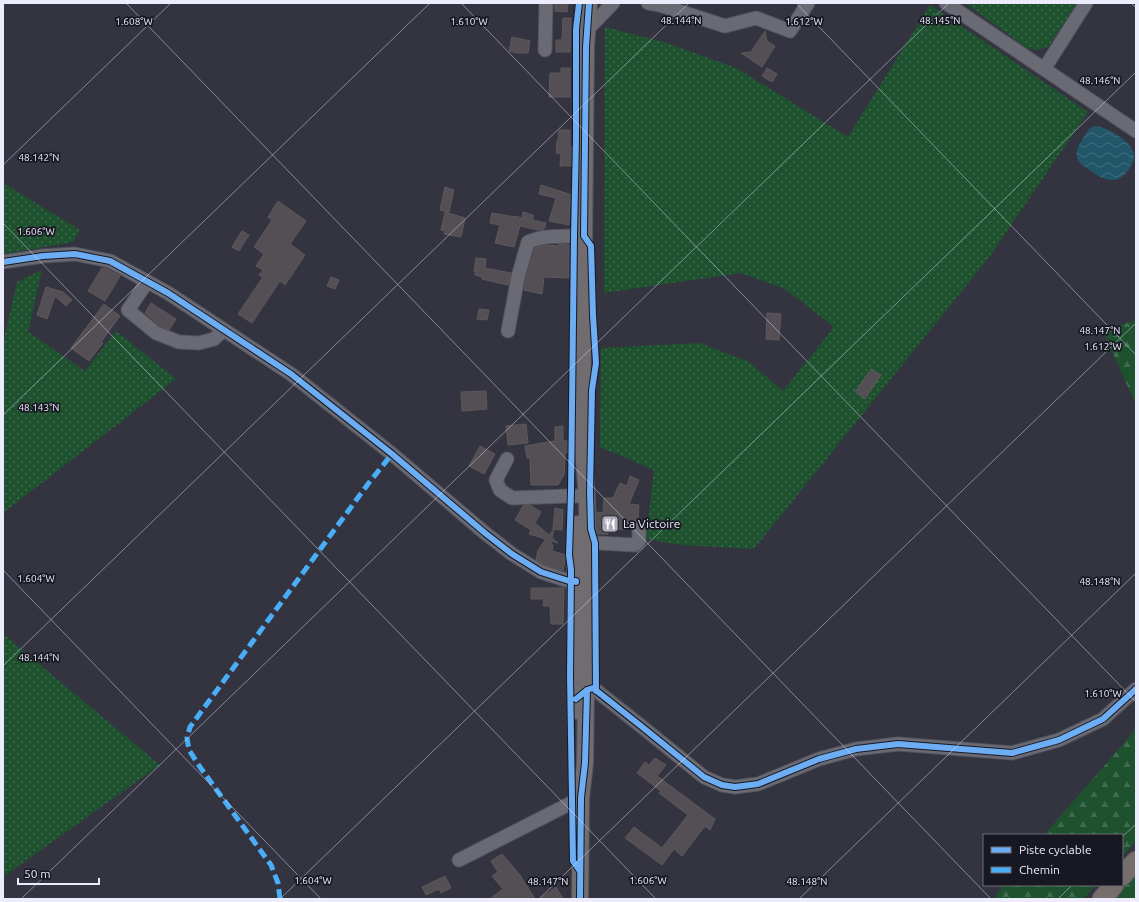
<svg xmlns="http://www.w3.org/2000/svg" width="1139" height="902" font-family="Ubuntu,sans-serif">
<defs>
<pattern id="grass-dots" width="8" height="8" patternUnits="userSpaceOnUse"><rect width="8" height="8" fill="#1e522f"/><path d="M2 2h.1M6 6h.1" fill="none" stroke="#3f6b4e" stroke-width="1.8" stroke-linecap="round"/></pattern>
<pattern id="forest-firs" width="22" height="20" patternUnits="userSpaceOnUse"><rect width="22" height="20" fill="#1e522f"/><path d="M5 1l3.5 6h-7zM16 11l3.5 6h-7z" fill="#3f6b4e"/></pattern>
<pattern id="water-waves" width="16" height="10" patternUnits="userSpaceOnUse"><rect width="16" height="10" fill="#225769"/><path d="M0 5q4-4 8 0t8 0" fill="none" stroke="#426f7f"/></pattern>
</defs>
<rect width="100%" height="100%" fill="#343441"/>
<!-- grass -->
<path fill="url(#grass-dots)" d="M965 3H1077L1049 46 1039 50 1027 48Z
M930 5 1088 112 990 256 754 549 681 545 646 539 654 470 600 447 601 348 700 343 749 362 783 391 834 327 785 289 741 273 604 293 605 27 667 43 736 68 848 137Z
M3 183 80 230 73 242 3 254Z
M42 270 28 332 85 371 116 331 176 379 3 513V343L17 282Z
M3 634 160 765 3 877Z"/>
<!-- forest -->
<path fill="url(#forest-firs)" d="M1136 320V405L1103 331Z
M1136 728V841L1122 857V835H1044L1125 742Z
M1136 872V899H1110Z
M1003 885H1096L1083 899H994Z"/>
<!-- water -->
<path fill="url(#water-waves)" d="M1094 126C1106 126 1133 142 1134 155 1135 160 1131 165 1129 169 1117 188 1101 179 1087 168 1083 166 1078 162 1077 157 1075 151 1079 145 1082 140 1085 135 1088 129 1094 126Z"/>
<!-- building -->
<path fill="#544f54" stroke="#5d585b" d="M555 3H568L567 12 555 11Z
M563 18H571L570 52H556V40H562Z
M765 31 767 41 775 46 762 67 741 53 751 52Z
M512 37 530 41 528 53H517L509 51Z
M561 68H570V97H549L550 73H561Z
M767 68 777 74 772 82 762 76Z
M559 130H570V147H574V166H560L561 154 556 153 557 141H558Z
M541 185 575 196V204L570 202 569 225 549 221 556 198 539 194Z
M445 187 454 190 449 212 440 210Z
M278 201 306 221 290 244 305 255 285 285 280 281 252 323 238 314 263 277 259 275 263 270 256 266 264 254 254 247 272 220 268 217Z
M445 212 465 218 461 237 444 234 445 231 441 230Z
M523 212 533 215V220L546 223 544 229 538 230 520 226 514 247 495 243 500 225 490 223 492 213 515 217V216L522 218Z
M242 231 249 235 239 251 232 247Z
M559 244 569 245V278L544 277 542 294 524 290 526 279 535 248 546 245 558 246Z
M476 258 486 259 485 268 511 273 508 285 482 279V277L475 275V271H474Z
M102 268 107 269 120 276 105 301 88 291Z
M331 277 339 280 335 289 327 286Z
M46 287 63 292 72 300 66 306 55 296 47 319 37 315Z
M151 303 176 319 169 330 159 325 145 313Z
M104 304 120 316 101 342 103 343 89 361 71 348Z
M479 309 489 310 487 320 477 319Z
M767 313 781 314 779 340 766 339Z
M871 369 881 375 865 399 855 392Z
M486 391 487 409 462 411 461 392Z
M526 424 528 443 508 445 506 426Z
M563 426V441H568L569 453H565L564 475 558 485H531L530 458H527L525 446 555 441V427Z
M480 446 495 454 484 474 469 466Z
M630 476 639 480 629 504 639 505 638 521 631 520 629 529 608 530V534H597V512L603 513 604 498H613L620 483 627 486Z
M530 505 541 512 535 523 549 535 554 529 552 538 558 543 552 541 551 544 553 545 552 551 566 555 563 571 544 565 536 560 538 550 546 539 529 534 531 530 515 520 523 506Z
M555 508 563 510 562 530 553 529Z
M531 588H564L563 624H551L550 606H543L544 599H531Z
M655 758 666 765 657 776 715 819 710 830 705 826 682 856 674 849 662 865 625 838 634 827 662 848 688 815 659 793 661 791 637 773 645 762 649 765Z
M502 854 520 875 535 899H490L503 889 492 876 498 872 491 861Z
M445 876 451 888 441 893 439 889 426 895 422 887Z
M556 887 563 899H540Z"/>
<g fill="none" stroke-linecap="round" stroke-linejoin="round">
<defs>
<path id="minor" d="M648 3 660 5 725 26 756 18 790 31 808 3
M946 3 1044 69
M1086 3 1044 69 1136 131
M587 30 613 3
M545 50 546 3
M3 262 43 256 75 254 110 261 168 293 291 374 392 454 485 533 512 554 541 572 569 581H576
M147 282 128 310 156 333 179 342 199 343 214 339 224 330
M508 331 518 277 528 242C546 234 565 237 584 236
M507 459 496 480 500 490 512 498 568 496H578
M579 542 635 545 639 541V529
M587 690 593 688 641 726 704 777 722 785 735 787 758 784 819 759 856 749 898 744 1012 753 1059 740 1103 719 1136 689
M459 860 581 798"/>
<path id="major" d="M576 711 575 556 577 542 578 524
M580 899 581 798 585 763 588 542 587 498 582 436 586 47 589 3"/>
<path id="highway" d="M1122 876 1136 861
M1102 899 1114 885"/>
</defs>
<!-- minor casing -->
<use href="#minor" stroke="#53535e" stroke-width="15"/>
<!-- major casing -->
<use href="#major" stroke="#53535e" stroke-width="18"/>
<!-- highway casing -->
<use href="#highway" stroke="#53535e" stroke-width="21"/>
<!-- minor -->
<use href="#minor" stroke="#6a6a74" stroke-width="13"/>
<!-- major -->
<use href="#major" stroke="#706c6f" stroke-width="16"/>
<!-- highway -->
<use href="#highway" stroke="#756e6c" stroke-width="19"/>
<!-- quiet -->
<path stroke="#49aef6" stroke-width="5" stroke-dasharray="10 5" stroke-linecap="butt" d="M280 899 278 883 271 865 200 767 189 750 187 738 190 727 368 484 392 454"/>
<defs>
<path id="cycleway" d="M579 3 576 29V139L574 237 571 492 569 555 571 570 570 676 573 861 580 871
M589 3 586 47 584 236 591 246 593 315 596 363 592 390 590 491 591 529 595 543 596 691
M3 262 43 256 75 254 110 261 168 293 291 374 392 454 485 533 512 554 541 572 569 581H576V582
M576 699 587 690 593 688 641 726 704 777 722 785 735 787 758 784 819 759 856 749 898 744 1012 753 1059 740 1103 719 1136 689
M580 899 581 798 585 763 587 690"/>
</defs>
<!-- cycleway casing -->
<use href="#cycleway" stroke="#181823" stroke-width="8"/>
<!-- cycleway -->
<use href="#cycleway" stroke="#6dadf4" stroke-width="6"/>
</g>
<!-- ticks -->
<path fill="none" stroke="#ececfc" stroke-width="1" stroke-opacity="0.45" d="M126 3 991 899M461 3 1136 702M796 3 1136 355M1131 3 1136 8M3 165 171 3M3 223 656 899M3 415 430 3M3 570 321 899M3 666 689 3M1122 837 1136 824M21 899 949 3M280 899 1136 72M539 899 1136 323M799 899 1136 573M1058 899 1072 885"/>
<!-- icons -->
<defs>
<symbol id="restaurant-square" viewBox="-11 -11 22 22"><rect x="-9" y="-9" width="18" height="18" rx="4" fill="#acacbb" stroke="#181823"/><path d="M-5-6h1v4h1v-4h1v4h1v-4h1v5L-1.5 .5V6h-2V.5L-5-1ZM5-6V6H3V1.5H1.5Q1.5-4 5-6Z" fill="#fff"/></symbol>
</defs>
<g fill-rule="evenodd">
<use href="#restaurant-square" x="600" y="514" width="20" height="20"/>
</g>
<g text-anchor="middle" stroke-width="3.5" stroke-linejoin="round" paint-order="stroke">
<!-- poi labels -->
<g font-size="12" fill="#ececfc" stroke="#181823" text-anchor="start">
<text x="623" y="528">La Victoire</text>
</g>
</g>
<g font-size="10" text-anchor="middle" fill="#ececfc" stroke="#181823" stroke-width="3.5" stroke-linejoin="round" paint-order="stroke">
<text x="681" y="24">48.144°N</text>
<text x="940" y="24">48.145°N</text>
<text x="134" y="25">1.608°W</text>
<text x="469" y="25">1.610°W</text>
<text x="804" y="25">1.612°W</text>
<text x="1100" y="84">48.146°N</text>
<text x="39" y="161">48.142°N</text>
<text x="36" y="235">1.606°W</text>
<text x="1100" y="334">48.147°N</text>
<text x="1103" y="350">1.612°W</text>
<text x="39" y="411">48.143°N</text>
<text x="36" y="582">1.604°W</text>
<text x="1100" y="585">48.148°N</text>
<text x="39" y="661">48.144°N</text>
<text x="1103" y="697">1.610°W</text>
<text x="313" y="884">1.604°W</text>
<text x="648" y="884">1.606°W</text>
<text x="548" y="885">48.147°N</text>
<text x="807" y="885">48.148°N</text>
</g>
<!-- border -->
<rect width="1139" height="902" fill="none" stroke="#ececfc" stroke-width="8"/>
<!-- legend -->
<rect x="983" y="834" width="140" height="52" fill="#181823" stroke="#6d6d7a"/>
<rect x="991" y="847" width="20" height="6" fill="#6dadf4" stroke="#6d6d7a"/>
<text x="1019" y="854" font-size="12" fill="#ececfc">Piste cyclable</text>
<rect x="991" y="867" width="20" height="6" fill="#49aef6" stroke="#6d6d7a"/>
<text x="1019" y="874" font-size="12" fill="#ececfc">Chemin</text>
<!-- scale -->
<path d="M18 878v6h81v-6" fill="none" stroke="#ececfc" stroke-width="2"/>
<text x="24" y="878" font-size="12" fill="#ececfc" stroke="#181823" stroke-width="3" paint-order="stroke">50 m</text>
</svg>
